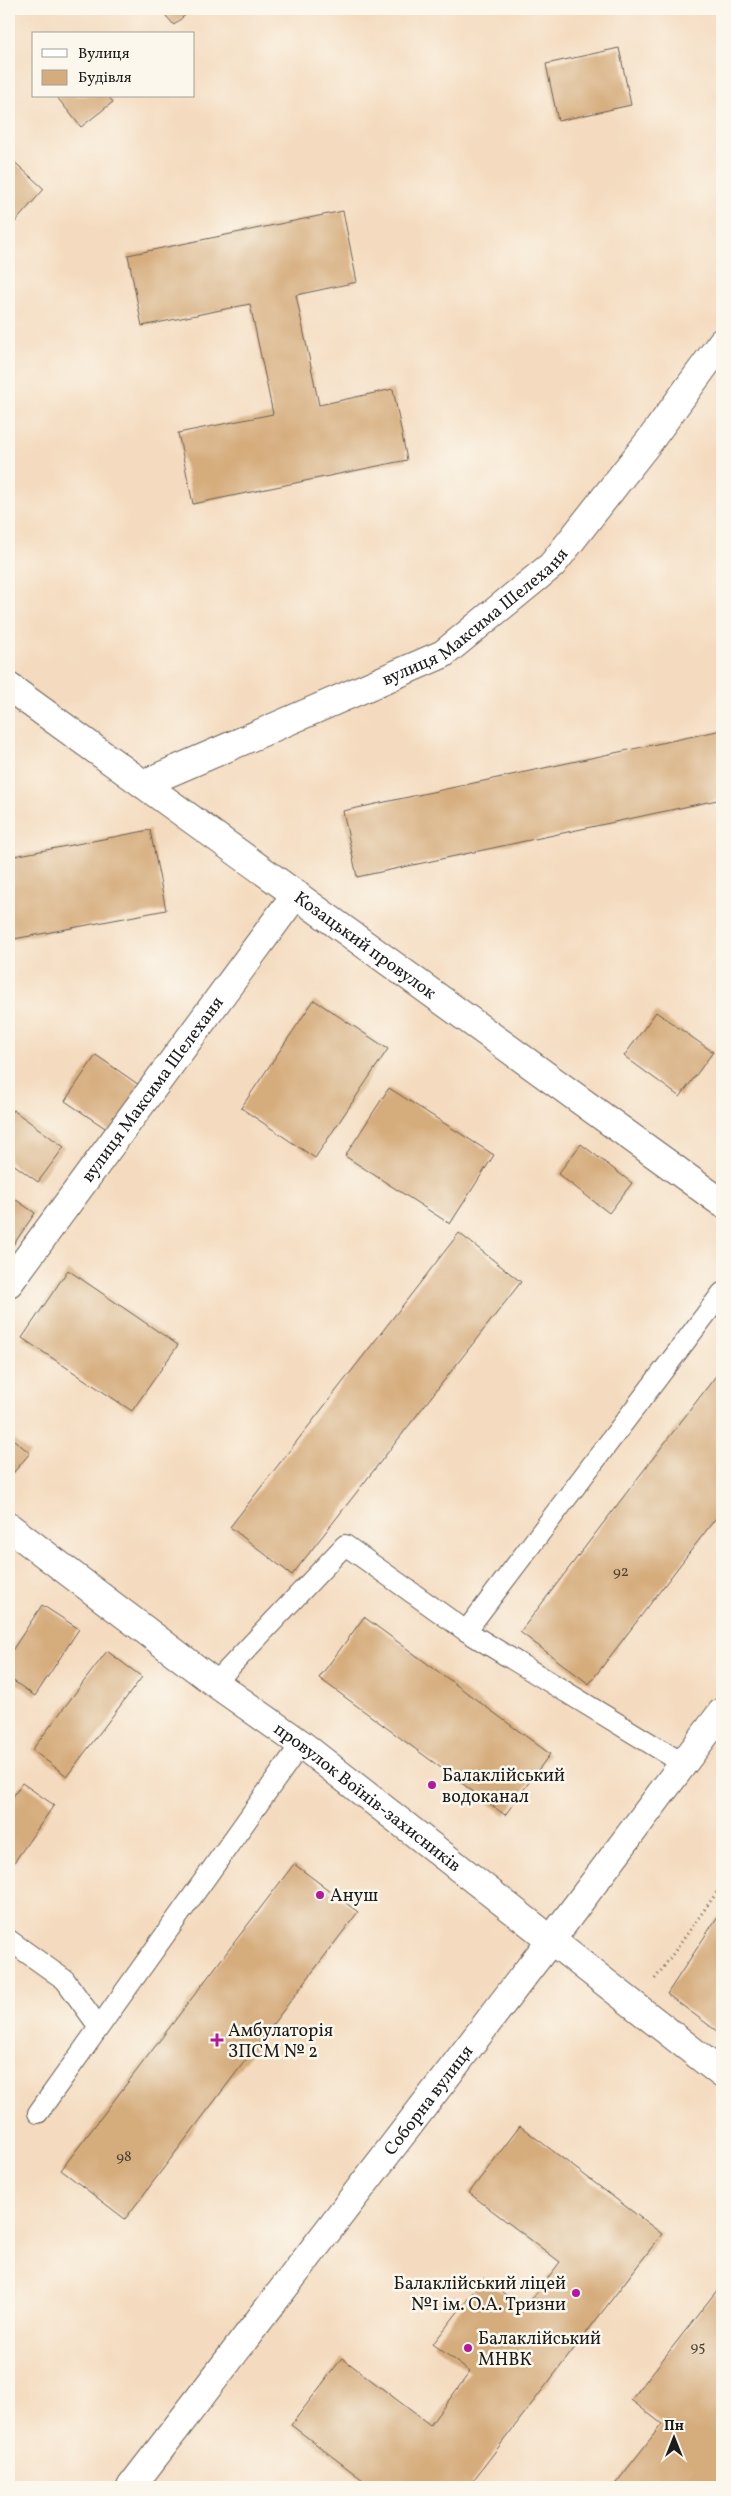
<svg xmlns="http://www.w3.org/2000/svg" width="731" height="2496" font-family="Vollkorn,serif">
<rect width="100%" height="100%" fill="#fbf7ec"/>
<filter id="ink" filterUnits="userSpaceOnUse"><feTurbulence type="fractalNoise" baseFrequency=".02" numOctaves="2"/><feDisplacementMap in="SourceGraphic" scale="10" xChannelSelector="R" yChannelSelector="G"/><feConvolveMatrix kernelMatrix="1 2 1 2 8 2 1 2 1" color-interpolation-filters="sRGB"/></filter>
<filter id="wash" filterUnits="userSpaceOnUse"><feTurbulence type="fractalNoise" baseFrequency=".0096" numOctaves="4" result="noise"/><feDisplacementMap in="SourceGraphic" scale="20" xChannelSelector="R" yChannelSelector="G"/><feGaussianBlur stdDeviation="1.12" result="paint"/><feColorMatrix in="noise" values="0 0 0 0 0 0 0 0 0 0 0 0 0 0 0 0 0 1.4 0 .05"/><feComposite in="paint" operator="in"/></filter>
<g filter="url(#wash)">
<rect width="100%" height="100%" fill="#f4dbbf"/>
<g id="blocks">
<!-- building -->
<path fill="#d5ac7b" d="M160 9H192L174 25Z
M619 48 631 105 558 121 546 64Z
M56 96H108L113 102 81 127Z
M9 157 44 189 9 229Z
M343 211 357 282 296 295 319 405 393 389 407 460 193 504 178 433 273 414 250 304 142 326 128 255Z
M722 730V799L357 877 343 811Z
M150 830 166 910 9 940V857Z
M314 1000 388 1049 315 1158 241 1108Z
M656 1012 713 1052 680 1097 624 1056Z
M96 1055 142 1087 111 1132 65 1101Z
M389 1088 494 1155 450 1224 345 1156Z
M13 1110 64 1147 38 1182 9 1161V1115Z
M581 1144 632 1183 609 1213 558 1174Z
M9 1195 35 1213 9 1251Z
M459 1233 521 1282 292 1575 230 1527Z
M68 1270 178 1345 132 1411 22 1338Z
M722 1368V1510L589 1684 520 1632Z
M9 1436 30 1453 9 1478Z
M42 1605 79 1629 35 1696 9 1678V1655Z
M364 1617 550 1754 505 1815 319 1678Z
M107 1651 142 1677 67 1776 32 1750Z
M22 1783 54 1805 13 1864 9 1860V1803Z
M294 1864 358 1912 125 2219 61 2170Z
M722 1910V2035L667 1994Z
M520 2126 662 2234 468 2487H372L291 2425 342 2358 430 2425 470 2372 433 2344 484 2278 524 2309 560 2262 469 2193Z
M718 2289 722 2292V2487H613L662 2424 631 2400Z"/>
</g>
</g>
<g filter="url(#ink)">
<use href="#blocks" fill-opacity="0" stroke="#685f55" stroke-width="1"/>
<g fill="none" stroke-linecap="round" stroke-linejoin="round">
<defs>
<path id="service" d="M466 1631 684 1764
M215 1683 345 1545 466 1631 722 1293
M9 1940 65 1980 99 2027
M38 2113 301 1744"/>
<g id="minor">
<path id="s1" d="M9 687 722 1203"/>
<path id="s2" d="M143 784 443 654 552 565 651 439 722 342"/>
<path id="s3" d="M9 1283 296 894"/>
<path id="s4" d="M9 1527 215 1683 301 1744 722 2074"/>
<path id="s5" d="M131 2487 551 1940 722 1712"/>
</g>
</defs>
<!-- service casing -->
<use href="#service" stroke="#685f55" stroke-width="22"/>
<!-- minor casing -->
<use href="#minor" stroke="#685f55" stroke-width="30"/>
<!-- path -->
<path stroke="#685f55" stroke-width="3" stroke-dasharray="1 4" stroke-linecap="butt" d="M655 1979 722 1885"/>
<!-- service -->
<use href="#service" stroke="#fff" stroke-width="20"/>
<!-- minor -->
<use href="#minor" stroke="#fff" stroke-width="28"/>
</g>
</g>
<!-- markers -->
<g fill="#b5179e" stroke="#fbf7ec" stroke-width="2">
<circle cx="432" cy="1785" r="5"/>
<circle cx="320" cy="1895" r="5"/>
<path d="M214.5 2032.5h5v5h5v5h-5v5h-5v-5h-5v-5h5z"/>
<circle cx="576" cy="2293" r="5"/>
<circle cx="468" cy="2348" r="5"/>
</g>
<g text-anchor="middle" stroke-width="5" stroke-linejoin="round" paint-order="stroke">
<!-- number labels -->
<g font-size="15" fill="#4a4034">
<text x="621" y="1576">92</text>
<text x="124" y="2161">98</text>
<text x="698" y="2351">95</text>
</g>
<!-- street labels -->
<g font-size="18" fill="#1c1c1c" stroke="#fbf7ec">
<text dy="6" stroke="none"><textPath href="#s2" startOffset="374">вулиця Максима Шелеханя</textPath></text>
<text dy="6" stroke="none"><textPath href="#s1" startOffset="440">Козацький провулок</textPath></text>
<text dy="6" stroke="none"><textPath href="#s3" startOffset="241">вулиця Максима Шелеханя</textPath></text>
<text dy="6" stroke="none"><textPath href="#s4" startOffset="449">провулок Воїнів-захисників</textPath></text>
<text dy="6" stroke="none"><textPath href="#s5" startOffset="488">Соборна вулиця</textPath></text>
</g>
<!-- poi labels -->
<g font-size="18" fill="#1c1c1c" stroke="#fbf7ec" text-anchor="start">
<text x="442" y="1781">Балаклійський<tspan x="442" dy="21">водоканал</tspan></text>
<text x="330" y="1901">Ануш</text>
<text x="228" y="2036">Амбулаторія<tspan x="228" dy="21">ЗПСМ № 2</tspan></text>
<text x="566" y="2289" text-anchor="end">Балаклійський ліцей<tspan x="566" dy="21">№1 ім. О.А. Тризни</tspan></text>
<text x="478" y="2344">Балаклійський<tspan x="478" dy="21">МНВК</tspan></text>
</g>
</g>
<!-- margin -->
<rect width="731" height="2496" fill="none" stroke="#fbf7ec" stroke-width="30"/>
<!-- legend -->
<rect x="32" y="32" width="162" height="65" fill="#fbf7ec" stroke="#a29f99"/>
<rect x="42" y="49" width="25" height="8" fill="#ffffff" stroke="#a29f99"/>
<text x="78" y="58" font-size="15" fill="#1c1c1c">Вулиця</text>
<rect x="42" y="70" width="25" height="15" fill="#d5ac7b" stroke="#a29f99"/>
<text x="78" y="82" font-size="15" fill="#1c1c1c">Будівля</text>
<!-- north arrow -->
<g transform="translate(674 2438)" stroke="#fbf7ec" stroke-width="4" paint-order="stroke">
<path d="M0-4L9 19L0 12L-9 19Z" fill="#1c1c1c"/>
<text y="-8" font-size="14" font-weight="bold" text-anchor="middle" fill="#1c1c1c">Пн</text>
</g>
</svg>
